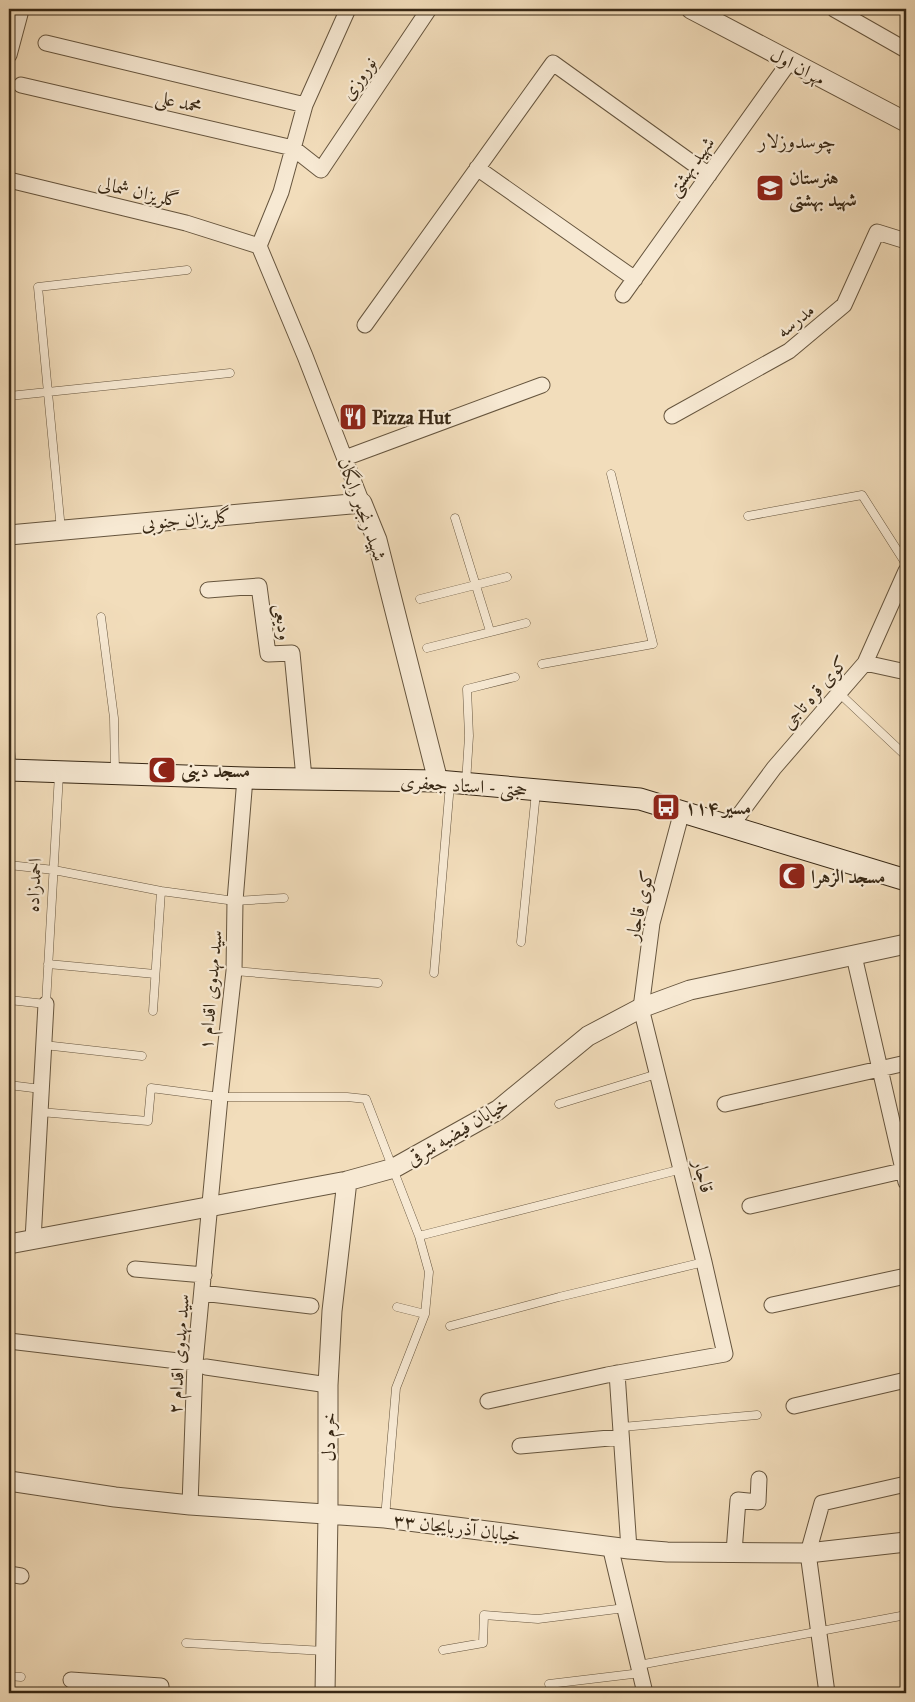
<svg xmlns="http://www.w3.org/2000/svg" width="915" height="1702" font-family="'IM FELL Great Primer',Amiri,serif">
<rect width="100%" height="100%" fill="#f2ddbb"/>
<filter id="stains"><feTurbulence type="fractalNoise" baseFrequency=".004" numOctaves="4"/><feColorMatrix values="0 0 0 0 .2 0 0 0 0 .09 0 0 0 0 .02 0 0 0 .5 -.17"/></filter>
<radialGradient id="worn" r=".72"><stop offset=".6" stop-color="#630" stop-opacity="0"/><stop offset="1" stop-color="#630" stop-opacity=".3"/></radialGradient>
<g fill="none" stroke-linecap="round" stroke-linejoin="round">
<defs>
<path id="service" d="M9 396 230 373
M748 516 862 495 906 564
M455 518 490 631
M61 530 38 287 187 270
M420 599 507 577
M101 617 114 718 115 772
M427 648 526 623
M542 664 653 644 611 474
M839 693 906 756
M9 735 12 768
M466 783 469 736 467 689 515 677
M9 865 54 870 161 891
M521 942 536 792
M48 964 155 974
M234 971 378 983
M434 973 450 784
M9 1000 46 1004 59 774
M153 1011 161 891 235 901 284 898
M44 1045 142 1056
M9 1085 41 1089
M559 1104 657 1074
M40 1112 148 1121 151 1088 220 1097H347L366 1099 419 1236 429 1272 425 1314 396 1388 385 1518
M419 1236 682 1169
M397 1307 425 1314
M450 1326 559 1297 704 1262
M622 1427 757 1415
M186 1643 325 1651
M443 1650 483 1643 484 1615 538 1619 625 1608
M639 1665 906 1615
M9 1676 21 1677
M549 1684 641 1673"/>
<path id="minor" d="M834 9 906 50
M46 43 305 105
M9 55 20 14
M21 85 293 148 321 170 429 9
M477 168 635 279
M9 180 186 223 259 246
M259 246 305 356 362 503
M259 246 281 192 305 105 348 9
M623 295 790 61
M365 325 553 63 709 175
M672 416 789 351 844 305 877 232 906 241
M345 458 542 385
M208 590 259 586 268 654 292 653 304 778
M865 663 906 672
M731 826 774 768 865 663 906 571
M854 956 906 1182
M725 1104 906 1063
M750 1206 906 1170
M33 1240 46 1004
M135 1269 204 1275
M202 1293 311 1306
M772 1305 906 1276
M9 1341 195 1363
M206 1367 328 1385
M617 1373 629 1549
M488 1401 607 1375 725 1354 704 1262 641 1008 652 923 682 811
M794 1406 906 1380
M520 1446 621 1437
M190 1505 195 1363 220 1097 234 971 235 901 245 778
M610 1546 645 1693
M734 1552 738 1500 758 1502 759 1479
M9 1574 21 1576
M71 1680 161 1686V1693
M827 1693 808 1553 822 1503 906 1484"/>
<path id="tertiary" d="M691 9 906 122
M9 535 362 503 377 540 438 781
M9 1244 347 1181 394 1168 498 1110 588 1036 641 1008 690 990 906 944
M9 1481 115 1497 190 1505 385 1518 629 1549 667 1552 808 1553 906 1542
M325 1693 328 1514V1385L332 1311 347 1181"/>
<path id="secondary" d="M9 770 245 778 438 781 640 799 906 880"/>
</defs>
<!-- service casing -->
<use href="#service" stroke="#66553e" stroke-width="9"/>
<!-- minor casing -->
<use href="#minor" stroke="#66553e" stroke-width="17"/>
<!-- tertiary casing -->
<use href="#tertiary" stroke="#66553e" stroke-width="21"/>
<!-- secondary casing -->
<use href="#secondary" stroke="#382815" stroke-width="23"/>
<!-- service -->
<use href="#service" stroke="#f7e9d3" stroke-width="8"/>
<!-- minor -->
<use href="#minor" stroke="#f7e9d3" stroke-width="15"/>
<!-- tertiary -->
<use href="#tertiary" stroke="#f7e9d3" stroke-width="19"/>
<!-- secondary -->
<use href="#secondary" stroke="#f7e9d3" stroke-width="21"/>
</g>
<!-- icons -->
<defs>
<symbol id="school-square" viewBox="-11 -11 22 22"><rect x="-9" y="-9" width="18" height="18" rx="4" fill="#8f2418" stroke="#f7e9d3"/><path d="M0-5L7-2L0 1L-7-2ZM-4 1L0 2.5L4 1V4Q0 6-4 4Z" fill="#fff"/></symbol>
<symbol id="restaurant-square" viewBox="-11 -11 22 22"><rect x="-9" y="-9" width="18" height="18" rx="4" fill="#8f2418" stroke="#f7e9d3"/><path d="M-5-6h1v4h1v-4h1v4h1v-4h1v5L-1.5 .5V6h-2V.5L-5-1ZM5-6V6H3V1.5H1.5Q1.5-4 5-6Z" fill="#fff"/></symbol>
<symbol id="mosque-square" viewBox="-11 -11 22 22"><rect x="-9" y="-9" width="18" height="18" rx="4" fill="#8f2418" stroke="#f7e9d3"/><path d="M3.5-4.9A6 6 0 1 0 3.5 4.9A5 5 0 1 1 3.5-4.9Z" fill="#fff"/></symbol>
<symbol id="bus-square" viewBox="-11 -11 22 22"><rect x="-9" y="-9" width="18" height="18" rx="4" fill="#8f2418" stroke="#f7e9d3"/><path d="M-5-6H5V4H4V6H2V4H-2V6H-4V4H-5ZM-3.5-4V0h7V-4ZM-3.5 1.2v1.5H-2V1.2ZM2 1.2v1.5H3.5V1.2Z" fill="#fff"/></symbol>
</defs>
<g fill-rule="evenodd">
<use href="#school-square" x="754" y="172" width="32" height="32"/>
<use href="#restaurant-square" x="337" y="401" width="32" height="32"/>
<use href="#mosque-square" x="146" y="754" width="32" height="32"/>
<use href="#bus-square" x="650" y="791" width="32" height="32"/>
<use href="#mosque-square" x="776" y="860" width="32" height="32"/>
</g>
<g text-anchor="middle" stroke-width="4.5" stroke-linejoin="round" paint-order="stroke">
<!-- street labels -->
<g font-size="19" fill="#382815" stroke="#f7e9d3">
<text transform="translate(798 66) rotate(28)" y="7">مهران اول</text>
<text transform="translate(358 78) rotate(-56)" y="7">نوروزی</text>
<text transform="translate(179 101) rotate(13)" y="7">محمد علی</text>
<text transform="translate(690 166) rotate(-55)" y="7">شهید بهشتی</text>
<text transform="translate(139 191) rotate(13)" y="7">گلریزان شمالی</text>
<text transform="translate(795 320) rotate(-39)" y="7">مدرسه</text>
<text transform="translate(363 509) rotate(70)" y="7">شهید رنجبر رایگان</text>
<text transform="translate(186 519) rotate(-5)" y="7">گلریزان جنوبی</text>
<text transform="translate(284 622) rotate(83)" y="7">ودیعی</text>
<text transform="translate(814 692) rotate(-49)" y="7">کوی قره تاجی</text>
<text transform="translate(464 785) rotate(4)" y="7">حجتی - استاد جعفری</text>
<text transform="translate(33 885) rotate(-87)" y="7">احمدزاده</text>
<text transform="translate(639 905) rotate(-77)" y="7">کوی قاجار</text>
<text transform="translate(210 990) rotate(-85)" y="7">سید مهدوی اقدام ۱</text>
<text transform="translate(457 1131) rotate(-31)" y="7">خیابان فیضیه شرقی</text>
<text transform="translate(704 1176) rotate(76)" y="7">قاجار</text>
<text transform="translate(178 1354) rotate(-86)" y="7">سید مهدوی اقدام ۲</text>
<text transform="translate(328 1437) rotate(-90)" y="7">خرم دل</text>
<text transform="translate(457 1527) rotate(7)" y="7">خیابان آذربایجان ۳۳</text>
</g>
<!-- poi labels -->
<g font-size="19" font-weight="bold" fill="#382815" stroke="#f7e9d3" text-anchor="start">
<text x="789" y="184">هنرستان<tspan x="789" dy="22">شهید بهشتی</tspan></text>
<text x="372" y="424">Pizza Hut</text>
<text x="181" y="777">مسجد دینی</text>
<text x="685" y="814">مسیر ۱۱۴</text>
<text x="811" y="883">مسجد الزهرا</text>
</g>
<!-- neighbourhood labels -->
<g font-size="20" fill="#382815" stroke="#f7e9d3">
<text x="797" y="148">چوسدوزلار</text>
</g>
</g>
<!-- margin -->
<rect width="915" height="1702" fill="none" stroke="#f2ddbb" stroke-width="30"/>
<rect x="10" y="10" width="895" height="1682" fill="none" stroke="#382815" stroke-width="2.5"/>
<rect x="15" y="15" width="885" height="1672" fill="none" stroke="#382815"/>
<rect width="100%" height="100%" filter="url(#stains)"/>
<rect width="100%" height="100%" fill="url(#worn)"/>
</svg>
